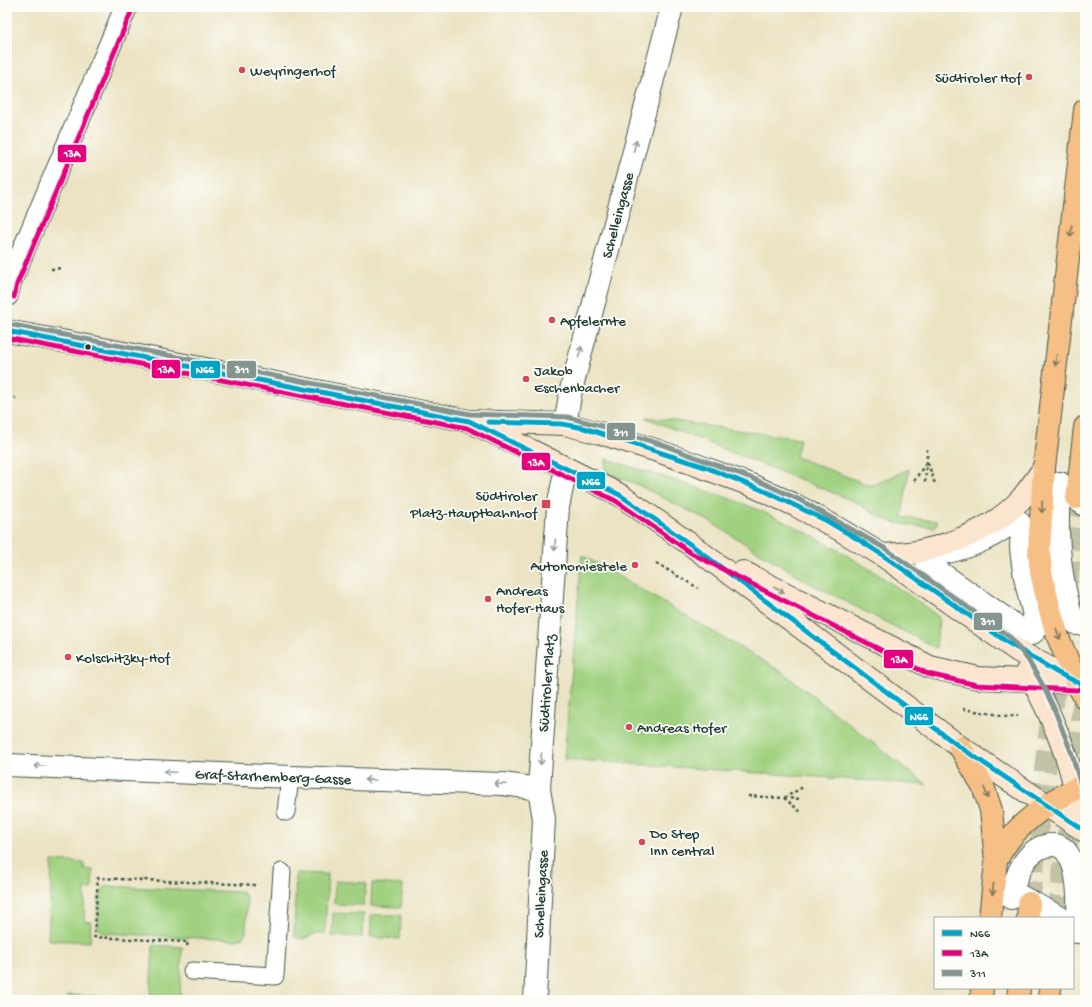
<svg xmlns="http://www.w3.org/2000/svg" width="1092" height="1007" font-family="'Gochi Hand',sans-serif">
<rect width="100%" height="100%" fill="#fdfcf7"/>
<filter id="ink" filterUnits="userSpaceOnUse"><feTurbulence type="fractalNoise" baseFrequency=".025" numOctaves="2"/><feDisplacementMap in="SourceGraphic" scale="8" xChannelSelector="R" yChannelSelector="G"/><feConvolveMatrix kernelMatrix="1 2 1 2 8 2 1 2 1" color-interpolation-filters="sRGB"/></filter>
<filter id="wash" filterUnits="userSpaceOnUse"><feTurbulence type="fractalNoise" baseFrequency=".012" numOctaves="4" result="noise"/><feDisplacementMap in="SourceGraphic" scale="16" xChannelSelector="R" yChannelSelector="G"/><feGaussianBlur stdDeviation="0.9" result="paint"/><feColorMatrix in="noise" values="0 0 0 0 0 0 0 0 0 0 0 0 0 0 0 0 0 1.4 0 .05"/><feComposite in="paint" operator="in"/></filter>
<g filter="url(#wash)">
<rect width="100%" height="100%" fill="#ebe3c3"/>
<!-- green -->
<path fill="#a1d180" stroke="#60875a" d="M647 417 800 439 796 457 871 486 909 469 902 517 938 521 935 527C916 527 891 524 874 514 868 510 862 506 856 502L646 418Z
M606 459C647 472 688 484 728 498 804 525 875 570 939 617L936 648 806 581 705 519 634 483 605 473Z
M582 555 782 672 927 785 564 759Z
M52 861 84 863V869L93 870 92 889H85L84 921 91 922 90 942 48 940Z
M296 873 328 874 325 934H315L303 939 294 937Z
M335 881 366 883 364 905 334 904Z
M372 883 403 885 401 907 371 906Z
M107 886 239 892 244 894 247 899 246 932 243 937 237 940 104 933 100 931 98 927C99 915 95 892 107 886Z
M333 913 364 914 362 937 332 936Z
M371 915H401L400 939 370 937Z
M153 945 182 947 180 1000H68V995L150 999Z"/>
</g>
<g filter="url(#ink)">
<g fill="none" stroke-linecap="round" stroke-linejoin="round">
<!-- primary-tunnel -->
<path stroke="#c2c2a6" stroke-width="22" stroke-dasharray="22 11" stroke-linecap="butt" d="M1067 582 1077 498
M1029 903 1058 662
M1058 918 1085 689"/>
<defs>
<path id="lane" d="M286 812 290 777
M192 971 275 976 282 872"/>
<path id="street" d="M7 295 10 282 126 7
M565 424 571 390 672 7
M1085 505 1063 490 1060 483C1055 530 1059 576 1073 621L1077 624H1081L1085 621
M1014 521H1018C1024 526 1021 539 1021 547 1023 574 1030 600 1037 626L1035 631 1031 634 1026 633 928 564 926 561 928 556C962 550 987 542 1014 521Z
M7 765 290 777 503 784 539 789
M1061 918 1018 895 1015 894 1011 898C1015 877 1026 845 1053 845 1060 845 1066 850 1069 856 1080 873 1079 912 1077 932
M535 1000 544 819 539 789 558 507 566 468"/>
<path id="secondary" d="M7 331 88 346 469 421 565 424 607 435 658 451 751 485 797 506 837 528 882 555 1018 651 1077 683
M477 425 530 450 620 495 694 547 960 747 1085 831
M882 555C895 554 909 554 921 551 957 543 998 526 1022 498 1030 488 1037 478 1044 468
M743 572 930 667 978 678 1070 682
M1027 671C1042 697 1055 724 1065 753 1074 778 1079 805 1085 831"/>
<path id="primary" d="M1085 110 1044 468 1039 551 1041 572 1049 607 1058 637 1077 683 1085 698
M1077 498 1085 427
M960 747 983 786 991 810 996 861 990 918
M996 861C1001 851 1006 843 1013 835 1028 817 1063 792 1085 785
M1028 918 1029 903
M981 1000 982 988
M1018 1000 1019 988
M1049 1000 1050 988"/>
</defs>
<!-- lane casing -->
<use href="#lane" stroke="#3e5649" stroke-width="19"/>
<!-- street casing -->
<use href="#street" stroke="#3e5649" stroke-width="24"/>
<!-- secondary casing -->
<use href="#secondary" stroke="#3e5649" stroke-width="24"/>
<!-- primary casing -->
<use href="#primary" stroke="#3e5649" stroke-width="24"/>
<!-- path -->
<path stroke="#3e5649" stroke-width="2.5" stroke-dasharray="3 3" stroke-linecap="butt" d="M51 269 62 268
M9 397 16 398
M928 463 935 484
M914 481 926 463
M925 482 927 461V446
M656 563 698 588
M963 709 1006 716H1018
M748 796 802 799
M784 798 803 787
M784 798 801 812
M187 946 188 942 94 937 98 878 255 885"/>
<!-- lane -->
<use href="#lane" stroke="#fff" stroke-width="17"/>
<!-- street -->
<use href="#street" stroke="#fff" stroke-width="22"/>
<!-- secondary -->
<use href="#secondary" stroke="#fbe5cf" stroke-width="22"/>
<!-- primary -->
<use href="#primary" stroke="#f5bf86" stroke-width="22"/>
<defs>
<path id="bus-1" d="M7 331 469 421 620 495 694 547 960 747 1085 831
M488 422 562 424 584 428 705 467 767 492 827 521 856 538 884 556 1007 642 1058 673 1085 686"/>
<path id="bus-2" d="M14 297 17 284 132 10
M7 338 467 428 616 501 691 553 928 674 977 685 1077 690 1085 687"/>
<path id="bus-3" d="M8 324 470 414 567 417 609 428 660 444 754 479 800 500 886 549 1011 638 1028 660 1041 682 1053 706 1072 754 1085 800"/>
</defs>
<!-- bus-1 casing -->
<use href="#bus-1" stroke="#fdfcf7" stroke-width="8"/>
<!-- bus-2 casing -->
<use href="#bus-2" stroke="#fdfcf7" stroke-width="8"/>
<!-- bus-3 casing -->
<use href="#bus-3" stroke="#fdfcf7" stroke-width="8"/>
<!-- bus-1 -->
<use href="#bus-1" stroke="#02a4c6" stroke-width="5"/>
<!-- bus-2 -->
<use href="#bus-2" stroke="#e5007d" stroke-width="5"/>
<!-- bus-3 -->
<use href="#bus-3" stroke="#84948f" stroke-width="5"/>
</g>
<!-- one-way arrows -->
<defs><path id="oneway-shaft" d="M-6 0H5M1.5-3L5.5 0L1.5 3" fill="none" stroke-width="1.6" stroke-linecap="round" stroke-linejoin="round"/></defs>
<g stroke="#8f9e9a">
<use href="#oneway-shaft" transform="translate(635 146) rotate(-75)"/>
<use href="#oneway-shaft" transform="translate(580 352) rotate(-75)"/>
<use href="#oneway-shaft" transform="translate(555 545) rotate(94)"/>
<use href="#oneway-shaft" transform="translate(541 759) rotate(94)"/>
<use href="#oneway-shaft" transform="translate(40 766) rotate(-177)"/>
<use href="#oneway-shaft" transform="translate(170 772) rotate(-177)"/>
<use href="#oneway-shaft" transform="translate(370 780) rotate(-178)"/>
<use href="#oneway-shaft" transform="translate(500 784) rotate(-177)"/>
</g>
<g stroke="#7f7859">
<use href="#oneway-shaft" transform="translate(1071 231) rotate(96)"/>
<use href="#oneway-shaft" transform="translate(1056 360) rotate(96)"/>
<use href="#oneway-shaft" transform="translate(1042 507) rotate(93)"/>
<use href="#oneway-shaft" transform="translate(1058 634) rotate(71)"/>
<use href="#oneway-shaft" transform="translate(986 793) rotate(71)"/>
<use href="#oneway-shaft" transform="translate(993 889) rotate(96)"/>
</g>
<use stroke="#8d9182" href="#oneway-shaft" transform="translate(779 590) rotate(27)"/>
</g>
<!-- markers -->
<g fill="#d1495b" stroke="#fdfcf7" stroke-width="1.5">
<circle cx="242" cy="70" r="4"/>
<circle cx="1029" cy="77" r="4"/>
<circle cx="552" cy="320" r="4"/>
<circle cx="526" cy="379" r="4"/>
<rect x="541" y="499" width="10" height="10" rx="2"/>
<circle cx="635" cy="565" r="4"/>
<circle cx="488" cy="599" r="4"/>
<circle cx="68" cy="657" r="4"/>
<circle cx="629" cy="727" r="4"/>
<circle cx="642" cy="842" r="4"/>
</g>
<circle fill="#1f3d34" stroke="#fdfcf7" stroke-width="1.5" cx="88" cy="347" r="3.5"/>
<g text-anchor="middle" stroke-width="3.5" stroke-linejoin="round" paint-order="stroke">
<!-- poi labels -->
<g font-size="15" fill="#1f3d34" stroke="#fdfcf7" text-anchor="start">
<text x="250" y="75">Weyringerhof</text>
<text x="1021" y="82" text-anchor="end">Südtiroler Hof</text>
<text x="560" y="325">Apfelernte</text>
<text x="534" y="375">Jakob<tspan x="534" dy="17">Eschenbacher</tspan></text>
<text x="537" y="500" text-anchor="end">Südtiroler<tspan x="537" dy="17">Platz-Hauptbahnhof</tspan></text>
<text x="627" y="570" text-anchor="end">Autonomiestele</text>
<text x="496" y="595">Andreas<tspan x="496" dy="17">Hofer-Haus</tspan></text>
<text x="76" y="662">Kolschitzky-Hof</text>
<text x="637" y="732">Andreas Hofer</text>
<text x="650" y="838">Do Step<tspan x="650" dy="17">Inn central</tspan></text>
</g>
<!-- street labels -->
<g font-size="15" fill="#1f3d34" stroke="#fdfcf7">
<text transform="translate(617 215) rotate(-75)" y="5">Schelleingasse</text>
<text transform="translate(546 683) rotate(-86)" y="5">Südtiroler Platz</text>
<text transform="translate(273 776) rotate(2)" y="5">Graf-Starhemberg-Gasse</text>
<text transform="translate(540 894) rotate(-87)" y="5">Schelleingasse</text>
</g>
</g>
<g stroke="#fdfcf7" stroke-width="1.5">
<rect x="57" y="144" width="30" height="19" rx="4" fill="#e5007d"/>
<rect x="151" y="359" width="30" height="20" rx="4" fill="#e5007d"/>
<rect x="226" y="360" width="31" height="19" rx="4" fill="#84948f"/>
<rect x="190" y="360" width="31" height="19" rx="4" fill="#02a4c6"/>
<rect x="606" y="422" width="30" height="19" rx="4" fill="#84948f"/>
<rect x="521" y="452" width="30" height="19" rx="4" fill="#e5007d"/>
<rect x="576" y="471" width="30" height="19" rx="4" fill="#02a4c6"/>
<rect x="973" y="612" width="30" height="19" rx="4" fill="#84948f"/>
<rect x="883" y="649" width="31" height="20" rx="4" fill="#e5007d"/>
<rect x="904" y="706" width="30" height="20" rx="4" fill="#02a4c6"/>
</g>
<g font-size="11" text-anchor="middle" font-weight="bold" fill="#fff">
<text x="72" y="157">13A</text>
<text x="166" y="373">13A</text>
<text x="242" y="373">311</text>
<text x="205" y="373">N66</text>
<text x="621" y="436">311</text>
<text x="536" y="466">13A</text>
<text x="591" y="485">N66</text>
<text x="988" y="625">311</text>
<text x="899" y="663">13A</text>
<text x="919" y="720">N66</text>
</g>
<!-- margin -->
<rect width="1092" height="1007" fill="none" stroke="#fdfcf7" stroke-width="24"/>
<!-- legend -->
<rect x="934" y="917" width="140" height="72" fill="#fdfcf7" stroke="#a4b0a9"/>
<rect x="942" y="930" width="20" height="6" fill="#02a4c6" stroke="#a4b0a9"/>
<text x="970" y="937" font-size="12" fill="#1f3d34">N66</text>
<rect x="942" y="950" width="20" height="6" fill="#e5007d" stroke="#a4b0a9"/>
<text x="970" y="957" font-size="12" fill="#1f3d34">13A</text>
<rect x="942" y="970" width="20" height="6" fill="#84948f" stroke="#a4b0a9"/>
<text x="970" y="977" font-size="12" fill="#1f3d34">311</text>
</svg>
